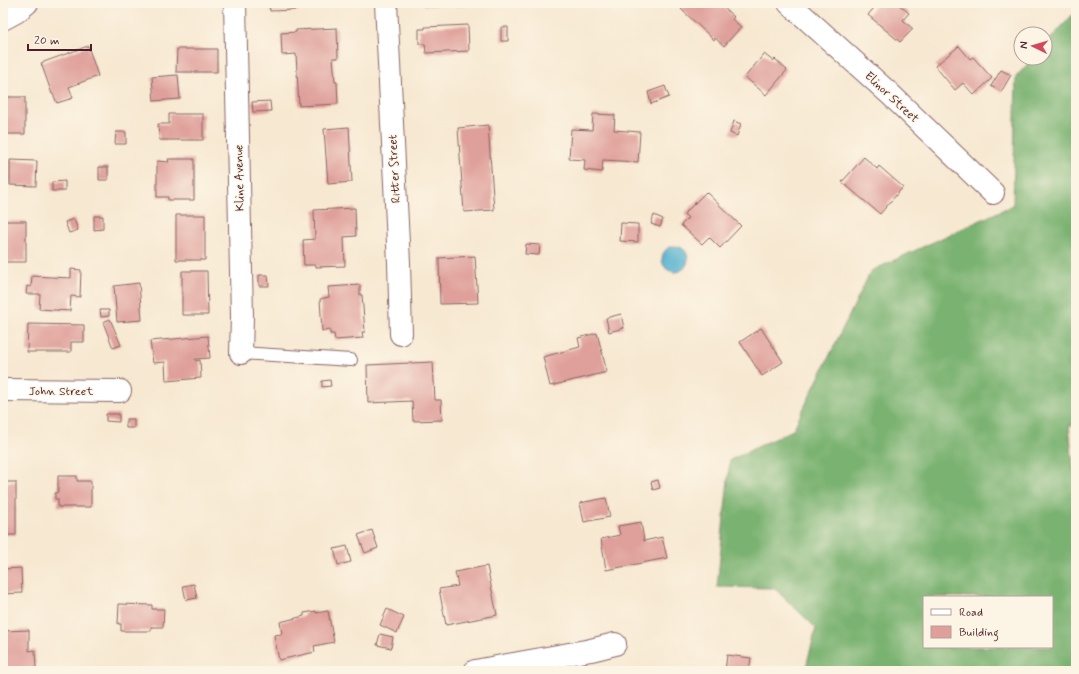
<svg xmlns="http://www.w3.org/2000/svg" width="1079" height="674" font-family="Mynerve,sans-serif">
<rect width="100%" height="100%" fill="#fcf5e5"/>
<filter id="ink" filterUnits="userSpaceOnUse"><feTurbulence type="fractalNoise" baseFrequency=".025" numOctaves="2"/><feDisplacementMap in="SourceGraphic" scale="8" xChannelSelector="R" yChannelSelector="G"/><feConvolveMatrix kernelMatrix="1 2 1 2 8 2 1 2 1" color-interpolation-filters="sRGB"/></filter>
<filter id="wash" filterUnits="userSpaceOnUse"><feTurbulence type="fractalNoise" baseFrequency=".012" numOctaves="4" result="noise"/><feDisplacementMap in="SourceGraphic" scale="16" xChannelSelector="R" yChannelSelector="G"/><feGaussianBlur stdDeviation="0.9" result="paint"/><feColorMatrix in="noise" values="0 0 0 0 0 0 0 0 0 0 0 0 0 0 0 0 0 1.4 0 .05"/><feComposite in="paint" operator="in"/></filter>
<g filter="url(#wash)">
<rect width="100%" height="100%" fill="#f7e8d1"/>
<!-- forest -->
<path fill="#7ab271" stroke="#62684e" fill-rule="evenodd" d="M1076 11V425H1069L1076 499V671H805L816 628 774 588 717 587 730 460 793 430 871 271 1013 205 1016 77 1033 58H1045V45ZM924 597H1052V647H924Z"/>
<!-- water -->
<path fill="#50b0cf" stroke="#4d687d" d="M662 259a13 13 0 1 1 26 0a13 13 0 1 1-26 0Z"/>
<g id="blocks">
<!-- building -->
<path fill="#df9f9a" d="M269 3H297V10L270 11Z
M424 3H467V6H425Z
M687 3H719L734 17 732 19 741 27 724 46 715 38 714 40 681 9Z
M878 3H897L909 13 903 20 913 29 900 42 868 15Z
M468 25 469 51 426 53 425 44H419V29H425V27Z
M501 27H508V41H501Z
M337 28 338 58H333L335 82H337L338 104 299 106 296 54 282 55 281 33 296 32V30Z
M88 46 98 76 69 87 73 98 57 103 53 94H52L41 63Z
M959 46 970 59 973 57 992 78 974 95 963 83 955 90 935 66Z
M177 49H217V72H176Z
M764 54 773 61 775 59 787 70 766 95 745 77Z
M1001 70 1011 75 1001 92 991 86Z
M178 75 180 99 154 101 152 77Z
M665 86 669 97 651 104 648 92Z
M3 97H25V134H3Z
M270 101 271 111 253 112 252 102Z
M169 114H203V140H159L158 124H169Z
M593 114 615 115 614 130 640 132 638 162 603 160 602 172 584 170 585 160 569 159 571 129 592 130Z
M734 121 741 124 737 136 730 133Z
M488 125 494 210 464 212 458 128Z
M349 127 352 182 328 184 324 129Z
M116 132H126V144H115Z
M864 157 877 169 879 166 903 187 880 214 842 182Z
M168 159H194V200H168V197H157V161L169 162Z
M10 160 37 161 36 186 10 185Z
M99 167H108V180H99Z
M65 181V191H52V182Z
M706 192 741 226 720 248 709 237 702 244 681 225 688 218 684 214Z
M355 208 356 236 344 237 345 266 316 267V265H304L303 240 315 239 314 210Z
M176 215H205V260H176Z
M654 215 663 219 660 227 651 224Z
M94 216H103V229L94 230Z
M74 219 78 230 69 233 65 222Z
M3 221H26V262H3Z
M621 223 638 224V242L620 241Z
M526 244 540 245 539 255 525 254Z
M475 256 478 303 440 304 439 258Z
M71 269 81 270 80 297 71 296 70 311 39 309 40 294H26L27 286 31 287 32 276 71 278Z
M182 271H207L208 315H182Z
M259 275H268L269 286H259Z
M139 283 142 320 117 322 114 286Z
M360 285V295H362L365 332H362L363 338 335 340 334 334H330V330L322 331 320 299 329 297 328 287Z
M100 310H109V316L101 317Z
M621 314 624 328 609 332 606 318Z
M110 319 121 345 113 348 103 322Z
M28 324 84 325V342H71V352H27Z
M761 328 783 362 762 376 740 342Z
M597 333 607 372 550 386 543 357 580 347 578 338Z
M208 336 210 358 195 359V361L200 360 201 378 166 381 165 362 153 363 150 341Z
M433 362 435 400H441L442 420 413 421 412 401 368 403 367 365Z
M330 380 331 386 322 387V381Z
M106 414H119V422L106 421Z
M126 419H134V428H126Z
M58 476H77V481H91V507H58V499H55V493L58 492Z
M658 480 660 488 653 490 651 482Z
M5 482H16V535H3V491H5Z
M606 498 610 517 584 522 580 503Z
M641 522 644 541 662 537 667 558 606 570 601 539 620 535 618 526Z
M372 530 378 548 365 553 358 535Z
M347 546 351 562 338 565 334 549Z
M487 566 497 615 446 625 439 589 458 586 455 572Z
M21 568 22 593 3 594V569Z
M194 584 197 598 186 600 183 586Z
M119 604 152 605V609H164L163 627H151V631H121V624H118Z
M387 609 404 617 397 633 380 625Z
M316 611V613L328 611 334 642 314 646 315 652 279 660 274 635 282 634 280 622 304 616V613Z
M29 630V651L35 650 36 668 3 669V631Z
M380 634 393 637 391 648 377 645Z
M727 655 751 658 749 671H725Z"/>
</g>
</g>
<g filter="url(#ink)">
<use href="#blocks" fill-opacity="0" stroke="#876565" stroke-width="1"/>
<g fill="none" stroke-linecap="round" stroke-linejoin="round">
<defs>
<path id="lane" d="M241 353 351 360"/>
<path id="street" d="M235 3 242 316 241 353
M386 3 399 263 401 334
M789 3 891 95 993 193
M3 19 16 12 27 3
M3 390 120 391
M475 671 591 650 615 644"/>
</defs>
<!-- lane casing -->
<use href="#lane" stroke="#876565" stroke-width="14"/>
<!-- street casing -->
<use href="#street" stroke="#876565" stroke-width="24"/>
<!-- lane -->
<use href="#lane" stroke="#fff" stroke-width="12"/>
<!-- street -->
<use href="#street" stroke="#fff" stroke-width="22"/>
</g>
</g>
<g text-anchor="middle" stroke-width="3" stroke-linejoin="round" paint-order="stroke">
<!-- street labels -->
<g font-size="12" fill="#4a1f2b" stroke="#fcf5e5">
<text transform="translate(892 97) rotate(43)" y="4">Elinor Street</text>
<text transform="translate(394 169) rotate(-93)" y="4">Ritter Street</text>
<text transform="translate(239 178) rotate(-91)" y="4">Kline Avenue</text>
<text x="61" y="395">John Street</text>
</g>
</g>
<!-- margin -->
<rect width="1079" height="674" fill="none" stroke="#fcf5e5" stroke-width="16"/>
<!-- legend -->
<rect x="923" y="596" width="130" height="52" fill="#fcf5e5" stroke="#b59f9b"/>
<rect x="931" y="609" width="20" height="6" fill="#ffffff" stroke="#b59f9b"/>
<text x="959" y="616" font-size="12" fill="#4a1f2b">Road</text>
<rect x="931" y="626" width="20" height="12" fill="#df9f9a" stroke="#b59f9b"/>
<text x="959" y="636" font-size="12" fill="#4a1f2b">Building</text>
<!-- north arrow -->
<g transform="translate(1033 46) rotate(275)"><circle r="19" fill="#fcf5e5" stroke="#b59f9b"/>
<path d="M0-3L7 15L0 10L-7 15Z" fill="#d1495b"/>
<text y="-6" font-size="11" font-weight="bold" text-anchor="middle" fill="#4a1f2b">N</text>
</g>
<!-- scale -->
<path d="M28 44v6h63v-6" fill="none" stroke="#4a1f2b" stroke-width="2"/>
<text x="34" y="44" font-size="12" fill="#4a1f2b" stroke="#fcf5e5" stroke-width="3" paint-order="stroke">20 m</text>
</svg>
